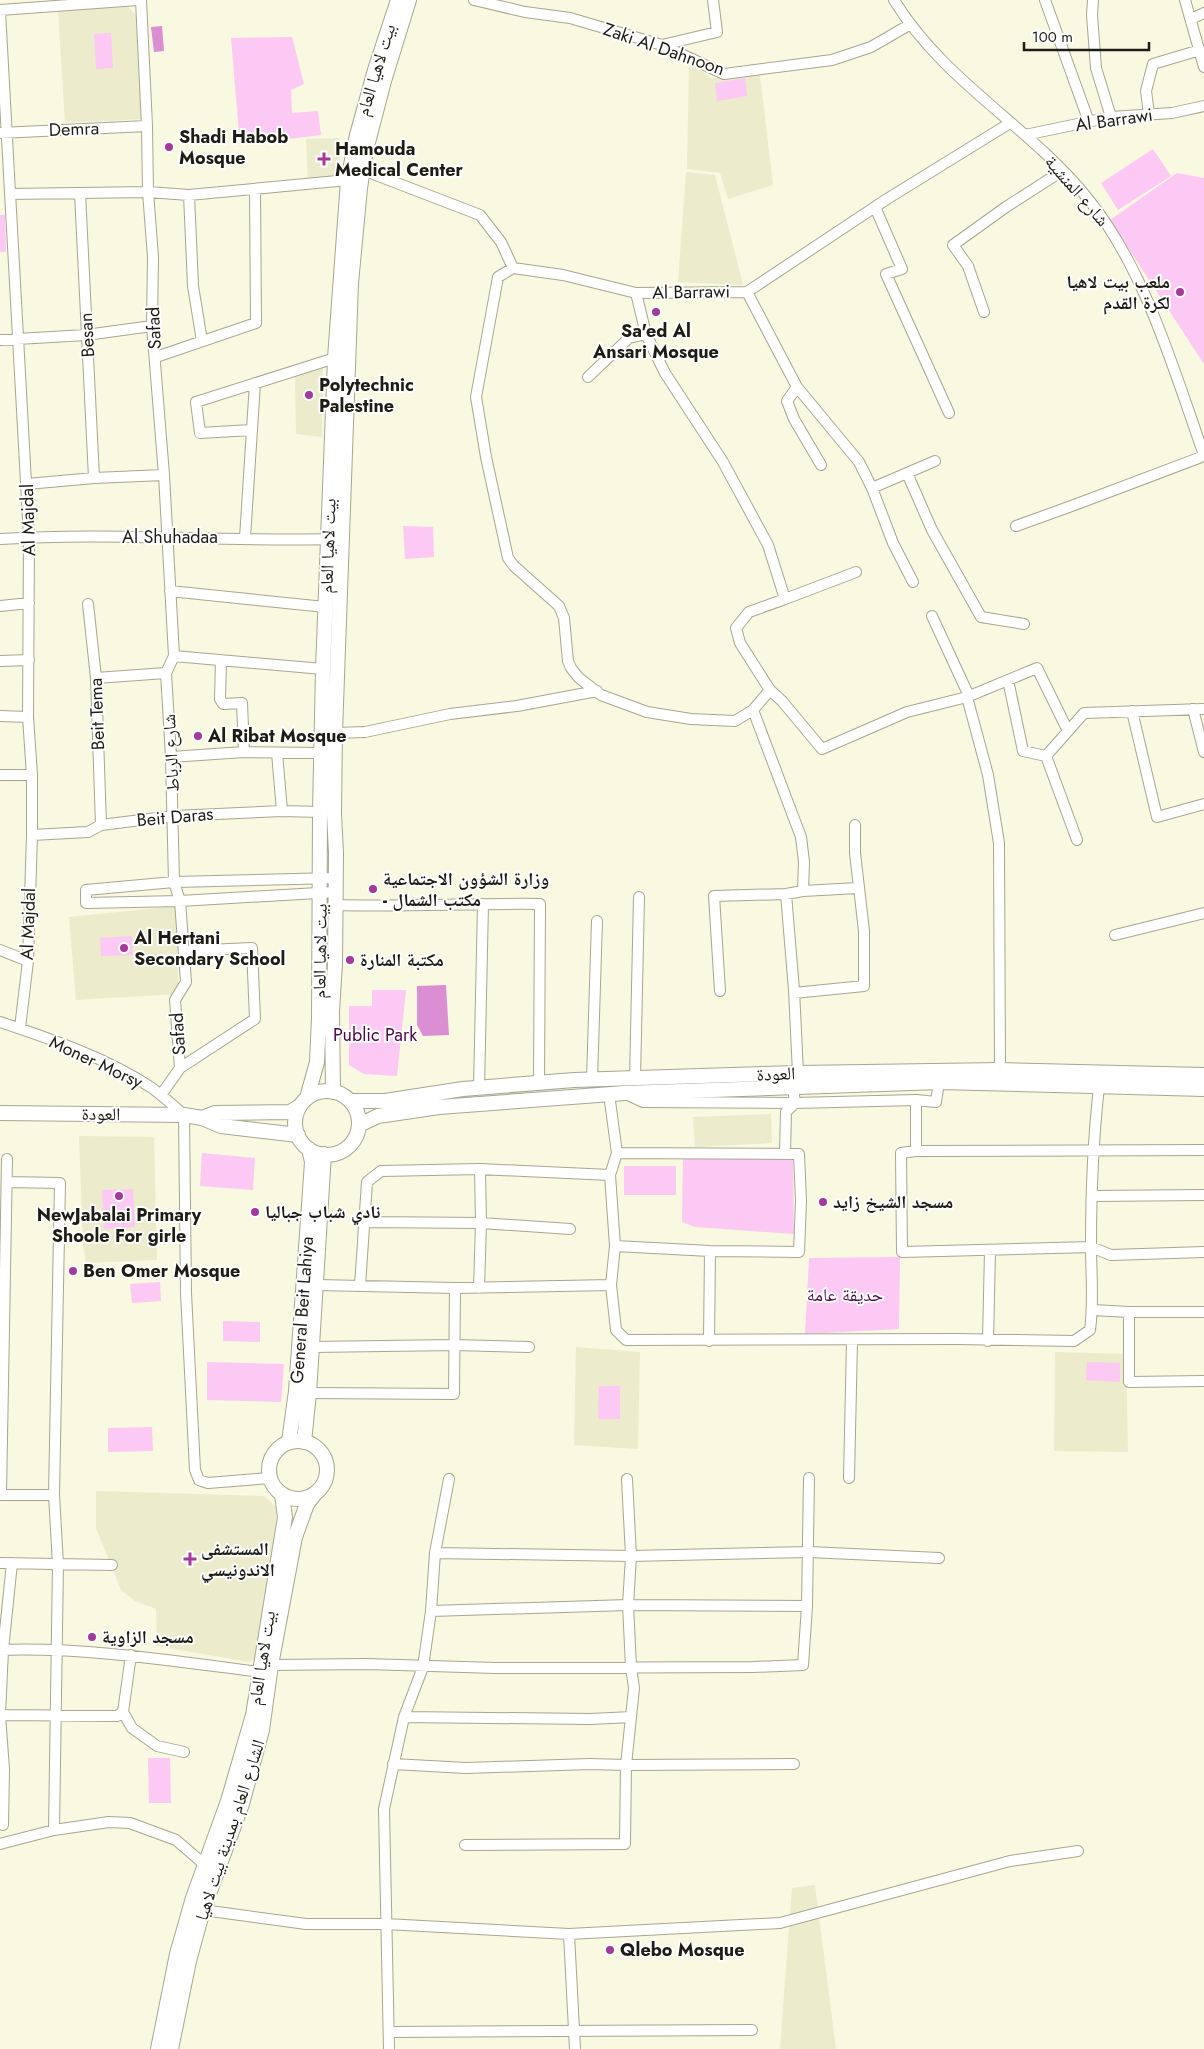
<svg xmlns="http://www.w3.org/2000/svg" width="1204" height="2049" font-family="Jost,'Noto Naskh Arabic',sans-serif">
<rect width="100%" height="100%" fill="#f9f8e0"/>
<!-- built -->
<path fill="#ecebcc" d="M128 7 136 15 142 119 65 123 58 9Z
M689 62 711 78 760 75 773 185 728 199 720 173 687 169Z
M339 138 341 179 308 180 306 139Z
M686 172 715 175 743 285 678 282Z
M323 366 322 437 296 434 295 376Z
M177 906 178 994 76 1000 69 917Z
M771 1114 772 1143 695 1147 693 1117Z
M79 1136 154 1137 157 1260 86 1263 83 1243Z
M576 1347 640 1352 638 1449 574 1445Z
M1055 1352 1126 1354 1128 1452 1054 1451Z
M96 1491 264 1496 277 1508 260 1654 257 1658 249 1662 157 1646 156 1609 135 1601 121 1590 96 1528Z
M815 1885 836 2049H780L792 1888Z"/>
<!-- green -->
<path fill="#fcc8f4" d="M111 33 113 68 96 69 94 34Z
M292 37 304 84 291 90 292 113 318 111 321 135 240 145 231 38Z
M745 78 747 96 717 101 715 83Z
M1153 149 1171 176 1118 210 1101 183Z
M1177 173 1204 178V364L1110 220Z
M0 215H5L6 252H0Z
M403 526 433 527 434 557 405 559Z
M132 936 133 955 101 956 100 938Z
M372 990H406L397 1076 364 1074 349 1065V1006H372Z
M202 1153 255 1158 253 1190 200 1186Z
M793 1158 794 1234 695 1227 682 1222 683 1159Z
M624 1166H676V1195H624Z
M133 1189 135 1227 104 1229 102 1190Z
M900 1257 899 1329 805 1334 809 1258Z
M160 1282 161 1301 132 1303 130 1284Z
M223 1321 260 1322V1342L223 1341Z
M207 1362 284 1364 281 1402 207 1400Z
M1087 1362 1120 1363V1382L1086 1380Z
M599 1386H620V1419H598Z
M152 1427 153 1451 108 1452V1428Z
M148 1758H170L171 1803H149Z"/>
<!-- water -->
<path fill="#db8ed1" d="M162 26 164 51 154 52 151 27Z
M446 985 449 1035 423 1036 417 1025V986Z"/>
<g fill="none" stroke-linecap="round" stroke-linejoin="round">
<defs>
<path id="minor" d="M141 0 147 126 148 192 153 257 152 326 164 475 174 656 166 673 171 757 174 882 180 901 186 982 175 1000 180 1068 161 1095
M474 0 525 12 570 18 662 45 724 74 832 60 871 47 909 25
M894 0C944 82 1030 126 1089 200 1146 271 1174 371 1204 455
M1045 0 1089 122
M1093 0 1092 15 1096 68 1111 117
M1185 0 1204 67
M0 10 138 0
M0 11 29 537 28 717 32 775V835L28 961 20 1028
M1191 19 1204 13
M662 45 717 32 713 0
M1149 114 1146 91 1153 64 1200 50
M0 133 147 126
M1025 135 1111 117 1172 113 1204 106
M363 170 480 215 501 242 513 268 563 275 636 293 747 292 887 199 1010 123
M80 193 94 478
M10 194 148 192 189 195 348 180
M189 195 193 286 202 341
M875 207 902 269 886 274 949 413
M513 268 498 277 476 397 486 457 508 558 514 566 559 606 564 618 568 661 571 668 579 678 601 695 647 712 691 719 735 721 753 710
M747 292 797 387 787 401 794 419 821 465
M636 293 646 334 665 373 723 462 768 545 785 599 749 612 736 628 740 643 770 690 782 701 822 749 907 712 967 697 1037 668 1068 731
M984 312 968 266 953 245 1006 207 1062 171
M0 340 86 335 152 326
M156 357 256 323 255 189
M588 377 629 338 646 334
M797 387 859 462 872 488 935 461
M251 430 200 433 196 402 335 358
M907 473 932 530 981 617 1024 624
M27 484 94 478 164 475
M872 488 893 543 913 582
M1016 526 1077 504 1204 456
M245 538 255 383
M0 539C112 532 223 542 335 539
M170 591 325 607
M785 599 856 572
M88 604 96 678 101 825
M0 606 29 603
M932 616 969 696
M174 656 323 669
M0 661 29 660
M221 661 220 699 223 704 242 703 244 752
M96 678 166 673
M1008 680 1023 751 1046 756
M770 690 753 710 801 837 804 862 803 891
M967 697 988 775 999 843 1000 1070
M1193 709 1204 752
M1132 711 1157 817 1204 804
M0 716 28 717
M335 733 365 732 450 714 517 706 597 691
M277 753 282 811
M171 757 244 752 320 753
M0 775H32
M32 835 88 832 101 825 173 816 282 811 320 812
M1077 840 1046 756 1084 713 1204 709
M335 892 180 901 86 903V890L174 882 336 878
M786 894 794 990 798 1073
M335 905C403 907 471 903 540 904L539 1083
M1115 935 1204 913
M0 950 28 961
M720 991 714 896 786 894 803 891 858 888
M794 993 864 986V931L855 853V825
M0 1022C51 1039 107 1058 152 1088 163 1096 174 1106 184 1115L186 1293 195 1470 199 1480 208 1483 270 1478
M180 1068 255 1019 252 948 184 951
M635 1079 639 897
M592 1080 597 921
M939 1082 936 1102 916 1100V1151L901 1153 902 1252 1091 1247 1111 1255 1204 1252
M479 1088 483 904
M609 1094 617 1153 610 1175 615 1246 611 1285 616 1330 626 1340 957 1339 1074 1341 1090 1330C1094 1301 1091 1274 1091 1245 1091 1192 1093 1140 1099 1087
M628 1095 643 1102 795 1103 916 1100
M916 1151 1204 1150
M785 1153 786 1112 795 1103 793 1087
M7 1182 60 1183 54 1495 58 1564 54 1830
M1092 1196 1204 1195
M365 1222 481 1223 570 1229
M615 1246 710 1251 799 1252 801 1201 799 1154 617 1153
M317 1285 455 1288 611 1285
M360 1286 367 1182 381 1171 480 1169 610 1175
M479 1288 481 1223 480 1169
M1093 1310 1129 1312H1204
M1129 1312V1382L1204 1381
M709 1341 710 1251
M988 1341 990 1251
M312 1347 455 1345 529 1347
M309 1393 454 1394 455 1288
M849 1478 852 1341
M0 1495H54
M1 1495 7 1159
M435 1553 631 1556 809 1552 939 1558
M0 1563 112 1565
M431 1611 435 1553 449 1479
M0 1650C87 1647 174 1661 260 1672
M131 1655 123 1712 132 1728 157 1746 184 1752
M271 1665 366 1664 496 1668 753 1667 803 1665 807 1606 809 1478
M0 1715 117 1716 123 1712
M404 1717 591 1719 631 1717
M393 1764 466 1768 590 1764 626 1765 794 1764
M3 1825 4 1769 0 1715 3 1650 12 1563
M0 1844 54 1830 109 1822 130 1823 176 1840 205 1865
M465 1845 625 1844 626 1765 634 1688 631 1667 628 1605 631 1556 627 1479
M203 1910 306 1924H386L569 1934 780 1923 1010 1861 1078 1851
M569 1934 575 2049
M389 2032 752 2030
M389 2049 384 1809 404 1717 423 1667 431 1611 628 1605 807 1606"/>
<path id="major" d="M295 1123a32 32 0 1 1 64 0a32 32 0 1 1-64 0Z
M333 1092 332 1011 335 964 336 853 334 814 335 733 351 283 360 188 366 150 384 81 409 0
M307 1098 317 1062 319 1018 320 812 323 669 335 358 348 180 357 135 375 70 398 0
M350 1101H385L463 1089 574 1080 798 1073 1000 1070 1204 1075
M0 1113 184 1115 202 1118 221 1126 298 1135
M202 1118 215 1113 290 1112 300 1106
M359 1125 378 1116 439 1107 625 1093 939 1082 1204 1089
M269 1470a29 29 0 1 1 58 0a29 29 0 1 1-58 0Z
M289 1442 296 1391 312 1162 309 1149
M304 1442 309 1393 324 1154
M158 2049 177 1954 193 1898 228 1801 253 1715 285 1517 282 1495
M171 2049 189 1961 203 1910 242 1804 262 1730 271 1665 295 1537 307 1504 314 1495"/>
</defs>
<!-- minor casing -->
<use href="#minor" stroke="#a7a690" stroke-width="12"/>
<!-- major casing -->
<use href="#major" stroke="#a7a690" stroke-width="16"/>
<!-- minor -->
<use href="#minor" stroke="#fff" stroke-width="10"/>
<!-- major -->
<use href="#major" stroke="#fff" stroke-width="14"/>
</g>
<!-- markers -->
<g fill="#a4399a" stroke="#fff" stroke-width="2">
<circle cx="169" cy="147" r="5"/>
<path d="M321.5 151.5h5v5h5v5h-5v5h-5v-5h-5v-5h5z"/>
<circle cx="1180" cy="292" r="5"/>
<circle cx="656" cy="312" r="5"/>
<circle cx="309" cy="395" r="5"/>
<circle cx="198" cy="736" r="5"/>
<circle cx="373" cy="889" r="5"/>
<circle cx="124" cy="948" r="5"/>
<circle cx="350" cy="960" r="5"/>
<circle cx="119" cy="1196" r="5"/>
<circle cx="823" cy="1202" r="5"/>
<circle cx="255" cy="1212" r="5"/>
<circle cx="73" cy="1271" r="5"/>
<path d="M187.5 1551.5h5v5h5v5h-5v5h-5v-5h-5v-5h5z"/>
<circle cx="92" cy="1637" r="5"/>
<circle cx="610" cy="1950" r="5"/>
</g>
<g text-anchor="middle" stroke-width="4" stroke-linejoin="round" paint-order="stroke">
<!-- street labels -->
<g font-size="18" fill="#1e1d15" stroke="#fff">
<text transform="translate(664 49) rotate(19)" y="6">Zaki Al Dahnoon</text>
<text transform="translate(376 70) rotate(-73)" y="6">بيت لاهيا العام</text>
<text transform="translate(1114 120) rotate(-8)" y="6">Al Barrawi</text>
<text transform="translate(74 129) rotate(-2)" y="6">Demra</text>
<text transform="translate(1077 191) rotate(49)" y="6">شارع المنشية</text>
<text transform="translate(691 292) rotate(-1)" y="6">Al Barrawi</text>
<text transform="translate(154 328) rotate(-93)" y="6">Safad</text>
<text transform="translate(87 335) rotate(-93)" y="6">Besan</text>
<text transform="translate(28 520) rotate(-92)" y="6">Al Majdal</text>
<text x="170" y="543">Al Shuhadaa</text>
<text transform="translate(328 546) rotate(-88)" y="6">بيت لاهيا العام</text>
<text transform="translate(97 714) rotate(-92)" y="6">Beit Tema</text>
<text transform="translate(171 753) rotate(-93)" y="6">شارع الرباط</text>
<text transform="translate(175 817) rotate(-5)" y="6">Beit Daras</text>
<text transform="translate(28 924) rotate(-88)" y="6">Al Majdal</text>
<text transform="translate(320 951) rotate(-89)" y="6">بيت لاهيا العام</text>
<text transform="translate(178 1034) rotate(-94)" y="6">Safad</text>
<text transform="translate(96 1062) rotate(25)" y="6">Moner Morsy</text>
<text transform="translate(776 1074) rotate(-2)" y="6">العودة</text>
<text transform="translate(101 1114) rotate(1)" y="6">العودة</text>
<text transform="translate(302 1310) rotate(-86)" y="6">General Beit Lahiya</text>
<text transform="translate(262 1658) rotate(-81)" y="6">بيت لاهيا العام</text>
<text transform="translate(230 1830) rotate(-72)" y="6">الشارع العام بمدينة بيت لاهيا</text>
</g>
<!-- poi labels -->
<g font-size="18" font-weight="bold" fill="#1e1d15" stroke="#fff" text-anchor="start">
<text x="179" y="143">Shadi Habob<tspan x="179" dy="21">Mosque</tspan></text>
<text x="335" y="155">Hamouda<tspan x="335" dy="21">Medical Center</tspan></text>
<text x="1170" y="288" text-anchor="end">ملعب بيت لاهيا<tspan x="1170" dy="21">لكرة القدم</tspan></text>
<text x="656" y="337" text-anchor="middle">Sa'ed Al<tspan x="656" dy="21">Ansari Mosque</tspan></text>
<text x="319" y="391">Polytechnic<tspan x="319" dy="21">Palestine</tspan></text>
<text x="208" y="742">Al Ribat Mosque</text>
<text x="383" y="885">وزارة الشؤون الاجتماعية<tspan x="383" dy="21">- مكتب الشمال</tspan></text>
<text x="134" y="944">Al Hertani<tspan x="134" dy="21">Secondary School</tspan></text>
<text x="360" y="966">مكتبة المنارة</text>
<text x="833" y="1208">مسجد الشيخ زايد</text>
<text x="265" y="1218">نادي شباب جباليا</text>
<text x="119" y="1221" text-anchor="middle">NewJabalai Primary<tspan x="119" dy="21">Shoole For girle</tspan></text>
<text x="83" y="1277">Ben Omer Mosque</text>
<text x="201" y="1555">المستشفى<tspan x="201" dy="21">الاندونيسي</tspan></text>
<text x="102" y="1643">مسجد الزاوية</text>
<text x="620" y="1956">Qlebo Mosque</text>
</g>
<!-- park labels -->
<g font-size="18" fill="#4c0647" stroke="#fff">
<text x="375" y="1041">Public Park</text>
<text x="845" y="1301">حديقة عامة</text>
</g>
</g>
<!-- scale -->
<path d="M1024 42v8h125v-8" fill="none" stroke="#1e1d15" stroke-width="2.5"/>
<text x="1032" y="42" font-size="15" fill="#1e1d15" stroke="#ffffff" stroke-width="4" paint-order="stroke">100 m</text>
</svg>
